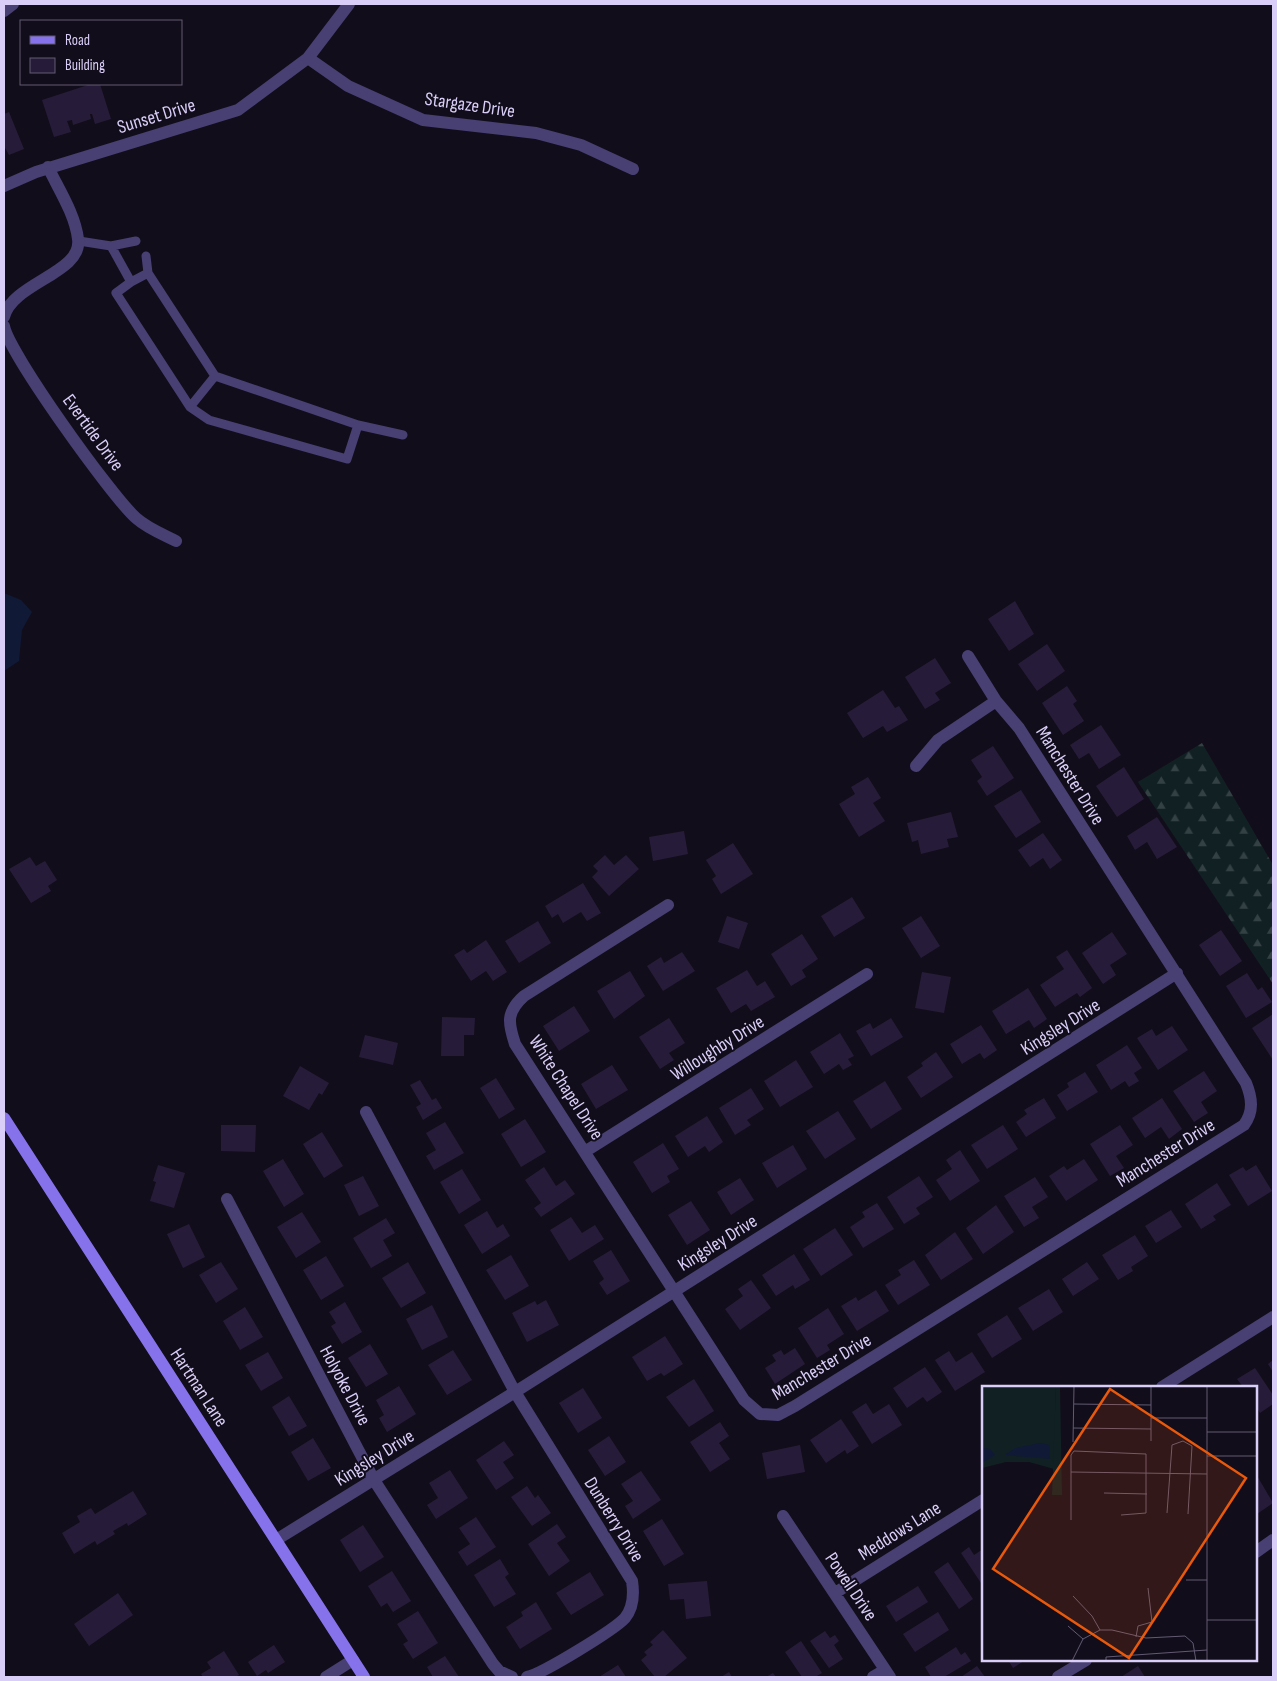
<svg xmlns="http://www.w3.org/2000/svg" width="1277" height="1681" font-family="'Sofia Sans Condensed',sans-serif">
<defs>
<pattern id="forest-firs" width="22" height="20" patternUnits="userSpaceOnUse" patternTransform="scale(1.25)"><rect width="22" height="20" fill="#112123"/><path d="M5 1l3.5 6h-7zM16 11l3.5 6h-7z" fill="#334044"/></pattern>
</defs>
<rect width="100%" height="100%" fill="#120d1a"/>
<!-- forest -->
<path fill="url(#forest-firs)" d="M1202 743 1273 865V984L1138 782Z"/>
<!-- water -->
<path fill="#101936" d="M4 593 21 600 32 612 22 630 19 661 4 671Z"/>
<!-- building -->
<path fill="#261c39" d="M91 84H100L111 119 95 124 92 114H90L91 119 73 125 72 120 67 121 71 132 54 137 42 100Z
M9 112 24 149 9 155 4 146V114Z
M1015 601 1034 634 1009 651 988 619Z
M1047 644 1065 671 1037 691 1018 664Z
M935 658 951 683 935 693 940 700 925 709 905 677Z
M1067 686 1077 701 1073 704 1084 721 1063 735 1042 703Z
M883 690 895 708 899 706 908 720 887 732 883 726 863 738 847 713Z
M1101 725 1121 755 1099 769 1089 753 1079 759 1070 745Z
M993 746 1014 778 987 796 977 781 982 777 971 760Z
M1124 767 1144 799 1117 817 1096 786Z
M868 777 881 798 873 803 885 821 859 837 839 804 855 794 851 787Z
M1021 790 1041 822 1016 838 994 806Z
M951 812 958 837 947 839 949 847 921 854 918 840 912 842 907 823Z
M1157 817 1177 847 1157 859 1147 842 1135 850 1127 836Z
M684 831 688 854 653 861 649 837Z
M1043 833 1062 860 1050 869 1043 858 1030 867 1018 850Z
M733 843 753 874 721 894 712 879 716 876 706 860Z
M605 855 614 865 626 855 639 869 609 896 592 877 598 871 593 866Z
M30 857 36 866 45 861 57 880 48 886 51 891 31 903 9 869Z
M583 883 601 913 587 921 581 912 563 923 558 914 552 918 545 906Z
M852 897 865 918 834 937 821 916Z
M727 916 748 923 739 949 718 942Z
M921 916 940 946 921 958 902 928Z
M538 921 551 943 519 963 505 941Z
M1221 930 1242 961 1220 976 1199 945Z
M1112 932 1127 954 1110 965 1116 975 1103 984 1082 953Z
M802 934 818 959 802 970 806 977 791 986 771 954Z
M486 940 507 972 493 981 486 971 471 981 454 955 464 949 467 953Z
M1067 950 1092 988 1080 997 1077 993 1055 1007 1040 985 1064 969 1056 957Z
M682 952 695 971 663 991 647 966 661 957 664 963Z
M747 970 757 986 765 981 775 997 751 1011 746 1004 731 1013 716 988Z
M630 971 645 996 614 1019 597 991Z
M922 972 951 977 944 1013 915 1008Z
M1247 973 1258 990 1262 987 1272 1002 1246 1018 1226 986Z
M1028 988 1047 1019 1034 1028 1029 1020 1006 1034 992 1011Z
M574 1006 590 1031 559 1051 543 1026Z
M1273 1014V1060L1252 1028Z
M442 1017 475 1018 474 1035H464V1056H441Z
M669 1018 685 1043 669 1053 674 1060 660 1069 639 1037Z
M891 1018 903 1037 871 1056 856 1031 870 1023 873 1029Z
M981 1025 997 1050 984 1059 980 1053 962 1064 950 1044Z
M1172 1026 1188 1050 1158 1070 1137 1038 1152 1029 1156 1036Z
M840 1033 854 1056 848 1059 852 1065 843 1070 839 1064 824 1074 810 1052Z
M365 1035 398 1043 393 1065 359 1057Z
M1127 1045 1142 1068 1134 1073 1139 1081 1129 1087 1125 1081 1111 1090 1096 1065Z
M936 1052 953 1077 921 1098 907 1077 923 1066 921 1063Z
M796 1060 813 1087 780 1107 764 1081Z
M612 1065 628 1090 596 1109 581 1084Z
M300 1066 329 1083 322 1095 319 1093 309 1110 283 1096Z
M1204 1071 1217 1091 1201 1102 1208 1113 1194 1122 1173 1091Z
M1085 1072 1098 1092 1067 1111 1057 1095 1069 1087 1067 1083Z
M496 1078 515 1109 499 1119 480 1088Z
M420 1080 432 1100 436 1098 442 1108 423 1120 416 1107 421 1104 410 1085Z
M885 1081 902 1109 871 1129 853 1101Z
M751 1088 764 1109 747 1120 751 1125 735 1135 719 1108Z
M1044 1098 1056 1118 1026 1137 1016 1122 1027 1114 1024 1110Z
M1162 1098 1182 1129 1169 1139 1161 1127 1145 1138 1132 1118Z
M838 1111 856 1139 825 1159 806 1131Z
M707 1116 723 1142 709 1152 705 1146 688 1157 675 1136Z
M525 1119 546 1152 521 1167 501 1134Z
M445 1122 464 1153 434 1170 426 1156 436 1150 426 1133Z
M221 1125H256L255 1152 221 1151Z
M1003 1125 1018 1149 987 1169 971 1145Z
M1120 1125 1133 1145 1116 1156 1124 1168 1110 1176 1090 1144Z
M322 1132 343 1166 324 1178 303 1144Z
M663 1143 679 1169 667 1176 670 1182 652 1193 633 1162Z
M793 1145 807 1169 777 1188 762 1163Z
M960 1150 980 1181 950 1201 936 1180 952 1169 946 1160Z
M283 1159 304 1194 284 1207 263 1171Z
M1084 1159 1098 1180 1066 1201 1049 1176 1064 1166 1067 1170Z
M158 1165 185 1173 174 1208 150 1201 156 1182 153 1181Z
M1256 1165 1272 1191 1248 1206 1229 1175 1243 1167 1246 1171Z
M544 1167 556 1186 565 1180 575 1194 541 1217 534 1208 541 1203 525 1180Z
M462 1169 481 1200 459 1214 440 1182Z
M363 1176 379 1206 359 1216 344 1185Z
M919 1176 933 1197 916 1208 920 1214 904 1224 887 1197Z
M1035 1177 1048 1197 1032 1207 1039 1218 1024 1227 1004 1196Z
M740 1178 754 1200 731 1215 717 1192Z
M1217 1183 1231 1205 1213 1216 1216 1220 1201 1229 1185 1204Z
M691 1201 710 1230 687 1245 668 1215Z
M877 1203 894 1229 863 1248 850 1227 865 1217 862 1212Z
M996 1205 1014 1232 983 1254 966 1228Z
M1171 1210 1182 1227 1156 1243 1145 1226Z
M487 1211 497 1228 503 1224 510 1236 482 1254 464 1225Z
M302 1212 321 1242 296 1258 277 1227Z
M571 1217 582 1233 595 1225 604 1239 569 1261 550 1230Z
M386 1218 395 1233 383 1240 392 1256 371 1268 353 1238Z
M189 1224 205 1257 183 1268 167 1234Z
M835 1228 853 1255 821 1276 803 1249Z
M955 1232 973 1259 941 1280 925 1255Z
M1135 1235 1148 1256 1131 1267 1133 1271 1118 1280 1102 1255Z
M611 1250 630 1281 607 1295 599 1283 604 1279 593 1261Z
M794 1254 810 1280 795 1289 793 1285 776 1296 762 1275Z
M511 1255 529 1286 505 1300 486 1270Z
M326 1256 344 1286 321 1300 303 1270Z
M914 1260 930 1285 898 1305 885 1285 901 1275 898 1270Z
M221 1262 238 1289 216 1303 199 1275Z
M408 1262 426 1293 401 1308 382 1278Z
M1087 1262 1099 1279 1073 1296 1062 1279Z
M751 1280 771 1308 740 1330 725 1309 743 1296 738 1289Z
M1049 1289 1063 1312 1033 1331 1018 1308Z
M876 1290 889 1311 857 1331 841 1306 856 1297 858 1301Z
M546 1300 559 1325 527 1342 512 1313 535 1301 537 1305Z
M345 1302 362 1332 342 1344 331 1326 336 1323 329 1312Z
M432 1305 448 1337 422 1350 406 1319Z
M245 1307 263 1337 240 1350 223 1321Z
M828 1308 844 1334 827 1345 830 1350 817 1358 798 1328Z
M1007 1315 1022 1339 992 1358 977 1334Z
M665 1336 683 1364 664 1376 661 1373 647 1381 632 1357Z
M370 1344 388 1374 366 1387 348 1358Z
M795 1348 805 1364 775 1384 765 1368 776 1361 772 1355 781 1350 784 1355Z
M453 1350 472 1380 447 1395 428 1365Z
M949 1351 956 1362 972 1352 985 1372 955 1391 935 1360Z
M268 1352 283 1378 261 1391 245 1365Z
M1273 1360V1372L1268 1364Z
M925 1367 942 1392 927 1402 923 1397 907 1408 893 1388Z
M1255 1368 1273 1395V1404L1260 1413 1256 1406V1387H1243L1237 1379Z
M694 1379 714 1411 689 1427 666 1397Z
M399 1386 416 1414 387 1432 379 1418 384 1415 376 1400Z
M583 1388 602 1418 578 1433 559 1403Z
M289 1396 307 1426 289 1436 272 1407Z
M866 1403 873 1414 889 1404 902 1425 872 1444 852 1412Z
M841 1419 859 1446 847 1454 845 1450 826 1463 810 1440Z
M720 1422 729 1436 719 1443 730 1459 710 1472 690 1442Z
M609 1436 626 1462 605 1476 588 1450Z
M313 1438 331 1468 308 1481 291 1452Z
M504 1441 514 1455 503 1462 514 1478 496 1490 476 1460Z
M800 1445 805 1472 767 1479 762 1453Z
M450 1470 468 1498 436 1519 427 1505 438 1498 429 1483Z
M641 1471 661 1500 633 1519 625 1506 633 1501 621 1484Z
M1256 1474 1273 1503 1257 1514 1256 1512Z
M527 1486 535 1498 538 1495 551 1513 532 1526 511 1497Z
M133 1491 147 1514 128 1526 127 1523 113 1531 115 1534 97 1545 95 1541 74 1554 62 1533 80 1522 77 1516 91 1508 95 1514Z
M476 1517 496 1547 467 1566 458 1552 470 1544 459 1528Z
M662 1519 684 1554 664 1566 643 1531Z
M557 1524 566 1537 557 1543 570 1561 549 1576 528 1544Z
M363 1525 384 1557 360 1572 340 1540Z
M969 1547 974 1555 983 1549V1586L961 1553Z
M500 1559 509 1574 505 1577 516 1594 494 1607 474 1575Z
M948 1562 973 1599 959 1609 934 1572Z
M392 1571 411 1601 393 1612 387 1603 381 1607 368 1586Z
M590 1572 604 1595 571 1615 556 1593Z
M707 1581 711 1616 686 1619 684 1599 670 1600 668 1584Z
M918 1586 928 1602 896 1622 886 1606Z
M118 1593 133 1615 89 1646 74 1624Z
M536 1602 552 1629 520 1649 506 1627 523 1616 521 1612Z
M418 1611 438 1643 413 1659 403 1644 408 1641 397 1624Z
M938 1612 949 1630 915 1652 903 1634Z
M663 1630 687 1658 664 1677H655L641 1660 647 1655 644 1652 653 1645 650 1642Z
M825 1631 830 1638 835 1635 839 1641 834 1645 843 1659 829 1668 810 1641Z
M801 1641 822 1673 815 1677H802L785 1652Z
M274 1645 285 1662 268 1673 266 1670 257 1676 248 1662Z
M956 1647 961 1655 965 1652 971 1661 944 1677H931L925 1667Z
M224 1651 239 1675 235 1677H203L201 1674 211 1668 207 1662Z
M445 1656 459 1677H433L427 1667Z
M1008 1660H1023L1024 1661 1013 1668Z
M618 1665 626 1677H599Z
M977 1666 985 1677H961Z
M1138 1666 1145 1677H1121Z
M729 1672 732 1677H721Z
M773 1673 776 1677H766Z"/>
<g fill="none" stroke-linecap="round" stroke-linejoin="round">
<!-- lane -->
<path stroke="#483f73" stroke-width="9" d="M79 241 111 246 131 282 116 293 190 407 209 420 347 459 358 425 403 435
M111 246 136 241
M146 256 148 273 215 376
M131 282 148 273
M190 407 215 376 358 425"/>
<!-- street -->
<path stroke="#483f73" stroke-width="12" d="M4 11 13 4
M308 58 348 86 423 120 536 133 581 145 633 169
M4 186 36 172 238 110 308 58 349 4
M4 317C12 283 83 273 78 239 75 214 59 190 48 167
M4 326C8 352 112 497 136 518 147 528 162 534 176 541
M916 766 938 740 996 701
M668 905 524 996C506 1012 508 1023 515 1044L744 1400 760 1414 778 1415 795 1406 1244 1125C1254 1111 1252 1098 1246 1083L1019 728 996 701 968 656
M366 1112 515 1392 632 1581C634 1594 634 1607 625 1618 614 1630 542 1674 527 1677
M586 1151 867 974
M227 1199 374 1480 493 1664 499 1671 512 1677
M1162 1387 1273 1317
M783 1516 890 1677
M276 1540 515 1392 1177 973
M1256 1552 1273 1540
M835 1593 983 1500
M326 1677 353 1660
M873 1677 885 1670
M1058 1677 1086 1660"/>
<!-- secondary -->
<path stroke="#8672eb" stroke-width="12" d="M4 1118 364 1677"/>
</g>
<g text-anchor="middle" stroke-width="4" stroke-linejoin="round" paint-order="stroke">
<!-- street labels -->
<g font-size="19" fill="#d9cef8" stroke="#120d1a">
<text transform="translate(470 104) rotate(8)" y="7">Stargaze Drive</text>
<text transform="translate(156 115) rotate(-17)" y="7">Sunset Drive</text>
<text transform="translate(94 432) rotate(54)" y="7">Evertide Drive</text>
<text transform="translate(1071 775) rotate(58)" y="7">Manchester Drive</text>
<text transform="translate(1060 1026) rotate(-32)" y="7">Kingsley Drive</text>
<text transform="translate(717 1047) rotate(-32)" y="7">Willoughby Drive</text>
<text transform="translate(567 1087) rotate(57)" y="7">White Chapel Drive</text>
<text transform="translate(1165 1152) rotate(-32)" y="7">Manchester Drive</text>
<text transform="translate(717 1242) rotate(-32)" y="7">Kingsley Drive</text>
<text transform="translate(821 1366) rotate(-31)" y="7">Manchester Drive</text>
<text transform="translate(346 1385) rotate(62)" y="7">Holyoke Drive</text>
<text transform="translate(200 1387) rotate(57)" y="7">Hartman Lane</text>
<text transform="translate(374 1457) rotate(-32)" y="7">Kingsley Drive</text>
<text transform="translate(615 1519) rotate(58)" y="7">Dunberry Drive</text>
<text transform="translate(899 1530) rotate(-32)" y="7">Meddows Lane</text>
<text transform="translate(852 1586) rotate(56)" y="7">Powell Drive</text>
</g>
</g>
<!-- overview -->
<g transform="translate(982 1386)">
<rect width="275" height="275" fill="#120d1a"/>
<path d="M0 0H74L72 83 47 76H24L0 82Z" fill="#112123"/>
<path d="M74 0H78L80 109H70Z" fill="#112123"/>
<path d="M58 57 68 59V73L23 69 33 62ZM0 62 8 63 13 69 0 77Z" fill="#101936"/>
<path fill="none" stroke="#625a73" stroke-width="1" d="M169 0V55M225 0V275M92 18 169 19M169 32H225M91 42 169 43M225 46H275M91 56 92 0M225 70H275M89 86 225 88M122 107 165 108M185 127 190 59 201 55 210 60 206 128M89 134V69L92 65 164 68V127L139 129M204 194H225M91 210 110 230 118 244M225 234H275M86 240 101 253M154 251 156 240 170 236 166 202M90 275 101 253 118 244H130L164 252 203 250 211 257 214 275M124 275V271L225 264"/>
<path fill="#e8590c" fill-opacity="0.15" stroke="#e8590c" stroke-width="2.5" d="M128 3 264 92 147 272 11 183Z"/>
<rect width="275" height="275" fill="none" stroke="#d9cef8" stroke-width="2.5"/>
</g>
<!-- border -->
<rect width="1277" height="1681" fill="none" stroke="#d9cef8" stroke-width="10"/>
<!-- legend -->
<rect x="20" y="20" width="162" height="65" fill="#120d1a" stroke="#625a73"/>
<rect x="30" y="36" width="25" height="8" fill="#8672eb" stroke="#625a73"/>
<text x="65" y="45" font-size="15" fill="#d9cef8">Road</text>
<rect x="30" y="58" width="25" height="15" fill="#261c39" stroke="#625a73"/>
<text x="65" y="70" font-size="15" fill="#d9cef8">Building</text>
</svg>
